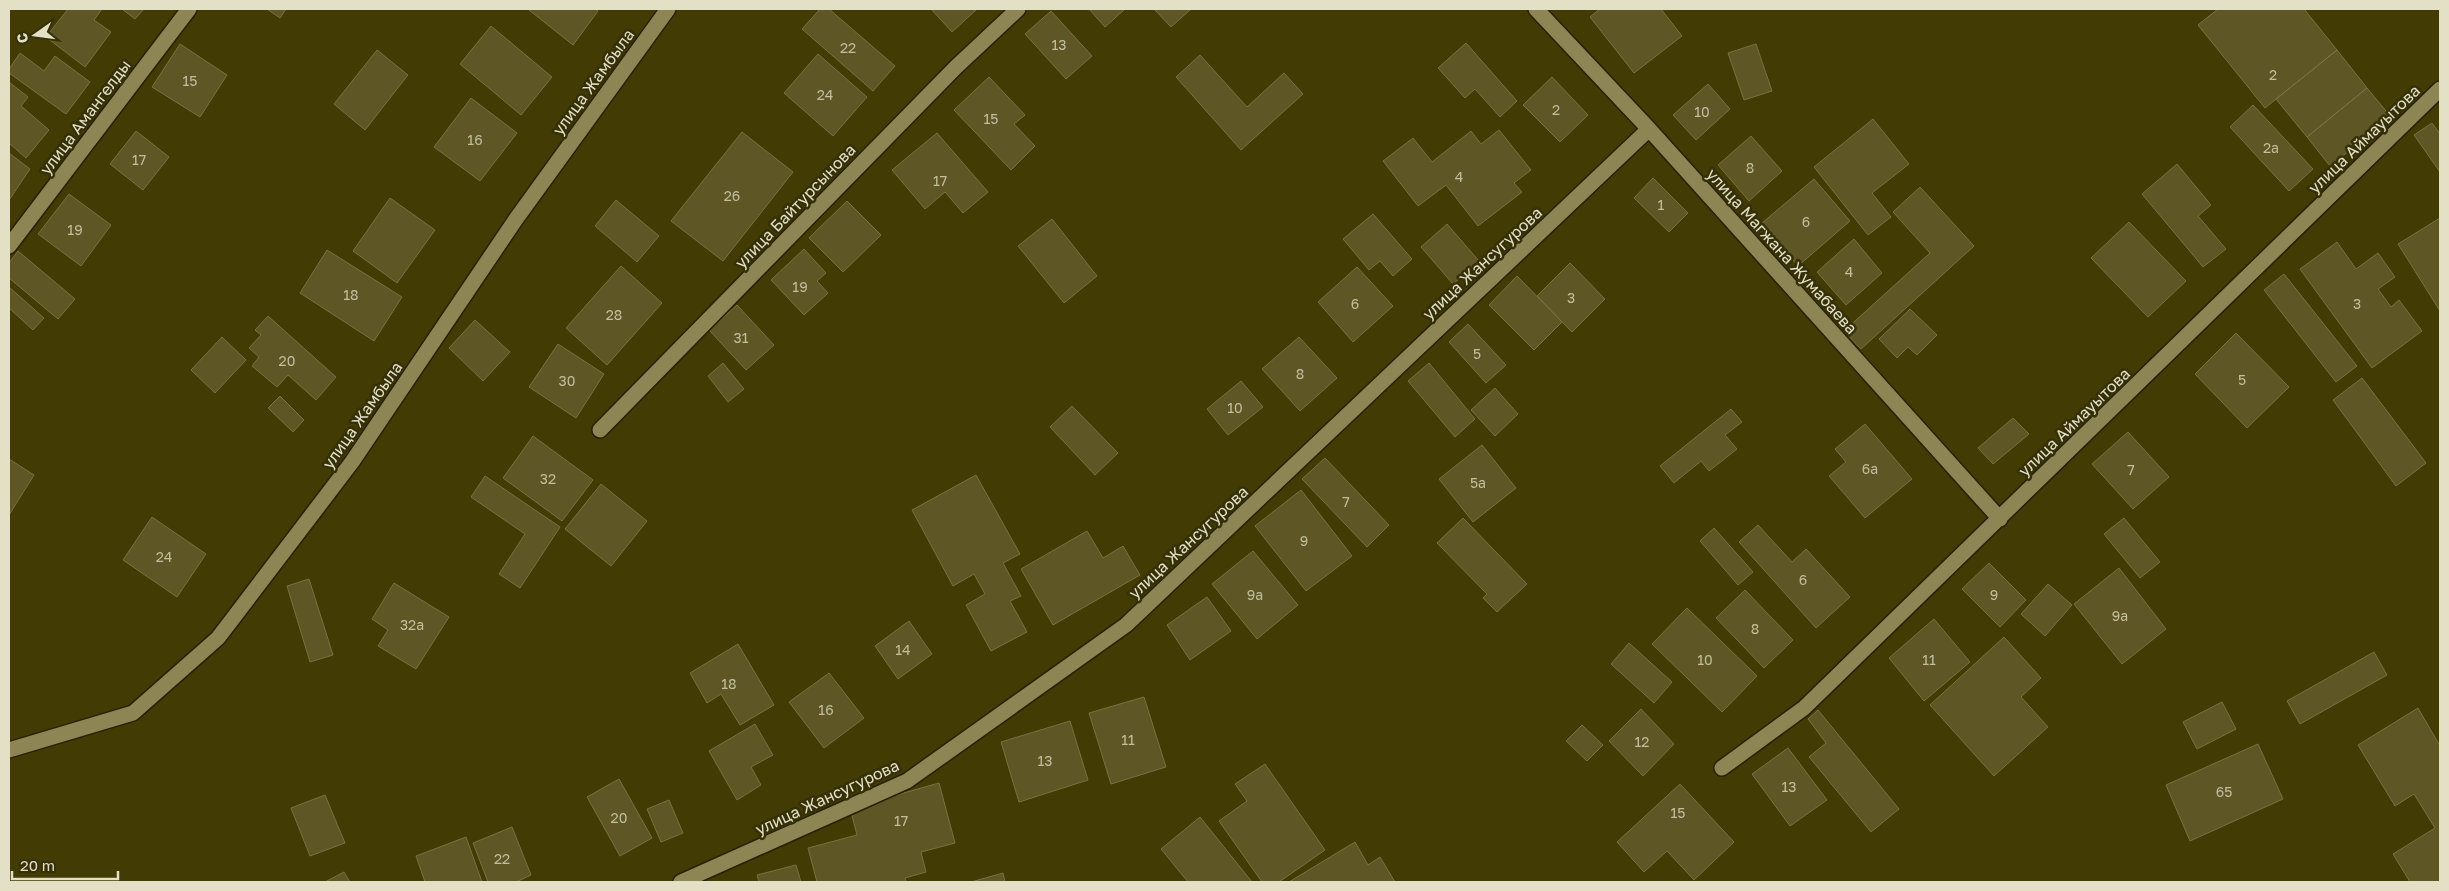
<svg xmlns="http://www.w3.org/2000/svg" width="2449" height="891" font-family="'Golos Text',sans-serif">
<rect width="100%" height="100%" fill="#423b03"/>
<!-- building -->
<path fill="#5e5725" stroke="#797240" d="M68 9H102L94 20 111 32 85 67 46 37Z
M122 9H144L135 19Z
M267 9H286L280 18Z
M530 9H595L598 11 573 45 529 10Z
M820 9H829L895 66 873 91 802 29Z
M931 9H977L952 32Z
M1089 9H1125L1105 27Z
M1154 9H1191L1171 27Z
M1600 9H1661L1682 36 1634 73 1590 17Z
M2218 9H2304L2337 50 2265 108 2198 25Z
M1051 11 1092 56 1066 79 1025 34Z
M491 26 552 77 521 115 460 64Z
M1466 43 1517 101 1500 117 1475 89 1465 98 1438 68Z
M180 44 227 75 200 117 152 87Z
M1756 44 1772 91 1744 100 1728 53Z
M377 50 408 75 365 130 334 104Z
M2337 50 2367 88 2307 137 2276 99Z
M20 53 44 71 55 56 90 82 66 114 9 73V69Z
M818 54 867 97 833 136 784 93Z
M1200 55 1247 107 1284 73 1303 94 1241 150 1176 77Z
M989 77 1025 115 1014 124 1035 146 1011 170 954 110Z
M1552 77 1588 115 1560 142 1523 105Z
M9 82 28 97 21 106 49 130 26 158 9 143Z
M1708 84 1730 109 1696 140 1673 115Z
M2367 88 2391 117 2330 166 2307 137Z
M471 98 517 133 480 181 434 147Z
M2253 105 2313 169 2289 191 2230 127Z
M1873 119 1909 164 1872 193 1891 217 1868 235 1814 167Z
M2432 123 2440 134V172L2414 135Z
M1499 130 1531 170 1514 183 1522 192 1478 226 1446 185 1418 206 1383 161 1413 138 1432 162 1471 131 1481 144Z
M136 131 169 157 143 190 110 164Z
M742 132 793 172 723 261 671 221Z
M937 133 988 192 963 213 945 192 925 209 892 170Z
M1751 136 1782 171 1749 201 1718 165Z
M9 153 30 169 9 200Z
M2177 164 2211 205 2198 216 2226 249 2203 267 2142 194Z
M1653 178 1688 213 1669 232 1634 198Z
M1814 179 1850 221 1798 266 1762 223Z
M1920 187 1974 246 1861 349 1844 331 1930 253 1893 212Z
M69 194 111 225 81 266 38 234Z
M390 198 435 230 397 283 353 251Z
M616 200 659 236 637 262 595 226Z
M847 201 881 235 843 272 809 238Z
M1373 214 1412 259 1393 276 1380 261 1369 270 1343 239Z
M2440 218V311L2398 244Z
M1052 219 1097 276 1064 303 1018 246Z
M2129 222 2186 281 2148 317 2091 258Z
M1447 224 1479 261 1453 284 1421 247Z
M1854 239 1882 273 1846 305 1817 272Z
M2337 242 2356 269 2378 253 2395 277 2378 289 2391 307 2399 300 2422 331 2372 368 2300 269Z
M804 249 826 273 817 281 828 293 804 315 771 280Z
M327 250 402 297 374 341 300 293Z
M18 251 75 299 58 319 9 278V263Z
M1570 263 1605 299 1572 332 1537 296Z
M621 266 662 303 607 365 566 328Z
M1357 267 1393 306 1353 342 1318 302Z
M2284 274 2357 366 2336 382 2264 290Z
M1517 276 1562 322 1534 350 1489 305Z
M9 287 44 318 33 330 9 308Z
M737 305 774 345 746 370 709 330Z
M1910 309 1937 335 1917 355 1908 347 1897 358 1879 339Z
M268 316 336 377 316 400 288 375 277 387 252 366 259 357 249 348 261 335 255 330Z
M475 320 510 352 483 381 449 348Z
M1468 324 1506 365 1486 383 1449 342Z
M2236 333 2289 387 2247 428 2195 374Z
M222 337 246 360 215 393 191 370Z
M1299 337 1337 378 1300 411 1262 369Z
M558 344 604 374 576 418 529 387Z
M723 363 744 389 728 402 708 376Z
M1429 363 1475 419 1455 437 1408 381Z
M2362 378 2426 463 2396 486 2333 400Z
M1241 381 1263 407 1228 435 1207 409Z
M1495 388 1518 414 1495 436 1471 410Z
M280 396 304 420 293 432 268 408Z
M1072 406 1118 453 1095 475 1050 427Z
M1731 409 1742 422 1725 435 1737 449 1709 471 1701 461 1674 483 1660 466Z
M2013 418 2029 434 1993 464 1978 448Z
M1865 424 1912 479 1865 518 1829 476 1846 462 1835 449Z
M2128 432 2169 477 2133 509 2092 464Z
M533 436 593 480 562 521 503 478Z
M1482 445 1516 488 1473 522 1439 479Z
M1325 458 1389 525 1367 547 1302 479Z
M9 459 34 475 9 515Z
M976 475 1020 554 1003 563 1021 596 1010 601 1027 632 991 651 966 605 985 594 974 574 953 586 912 510Z
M485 476 560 527 520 588 499 574 525 534 471 497Z
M601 484 647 521 611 566 565 529Z
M1301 490 1352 556 1306 591 1255 526Z
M152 517 206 554 177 597 123 560Z
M1463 518 1527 584 1497 612 1483 598 1487 594 1437 543Z
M2124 518 2160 562 2140 578 2104 534Z
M1758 525 1792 562 1806 549 1850 597 1816 628 1739 542Z
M1714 528 1753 572 1738 585 1700 541Z
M1087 531 1103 558 1123 546 1140 575 1053 625 1021 569Z
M1253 551 1298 605 1257 639 1212 584Z
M1989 563 2026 600 2000 627 1962 589Z
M2119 568 2166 629 2122 664 2074 604Z
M309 579 333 655 310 662 287 586Z
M394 583 449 617 416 669 378 646 388 630 372 619Z
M2048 584 2072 605 2045 636 2021 614Z
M1745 590 1793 640 1764 668 1716 618Z
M1207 597 1231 631 1190 660 1167 625Z
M1687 608 1757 676 1722 712 1652 644Z
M1934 619 1970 662 1924 701 1889 658Z
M909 621 932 654 898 679 875 646Z
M2004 637 2041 678 2021 697 2048 727 1994 776 1930 705Z
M1629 643 1672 682 1654 703 1611 664Z
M738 644 774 705 740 725 721 694 707 703 690 673Z
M2374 652 2387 675 2300 724 2287 701Z
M829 673 864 718 824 748 789 702Z
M1144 697 1166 767 1111 784 1089 713Z
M2222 702 2236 729 2197 749 2183 722Z
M2418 708 2440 746V882H2410L2393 854 2435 828 2414 794 2395 806 2358 745Z
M1641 709 1674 744 1643 776 1609 741Z
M1818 710 1899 809 1871 832 1809 757 1826 743 1808 719Z
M1070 721 1088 780 1019 802 1001 742Z
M755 724 773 755 751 767 761 785 737 800 709 751Z
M1582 725 1603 745 1587 761 1566 741Z
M2258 744 2283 799 2190 841 2166 785Z
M1788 748 1827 800 1790 826 1752 774Z
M1265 764 1325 850 1279 882H1262L1219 821 1247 801 1235 784Z
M619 779 652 838 620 856 587 797Z
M939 783 955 843 921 852 926 872 905 878 906 882H817L808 848 857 835 850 808Z
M1680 784 1734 842 1694 880 1667 851 1644 872 1617 842Z
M325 795 345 843 310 856 291 808Z
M669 800 683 833 661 842 647 809Z
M1200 817 1252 882H1188L1161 849Z
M512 827 531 875 516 882H488L473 843Z
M466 837 482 882H425L416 856Z
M1355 842 1368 865 1380 857 1395 882H1289Z
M796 865 801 882H759L757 875Z
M344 872 350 882H325Z
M1003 873 1005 882H971Z"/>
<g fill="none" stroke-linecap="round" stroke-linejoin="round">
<defs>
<path id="minor" d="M1536 9 1649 129 2000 519
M9 246 189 9
M600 430 956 67 1018 9
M9 750 133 713 218 638 352 462 516 219 668 9
M1722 768 1804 708 2440 89
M681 882 907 781 1126 625 1649 129"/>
</defs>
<!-- minor casing -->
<use href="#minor" stroke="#272100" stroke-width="18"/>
<!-- minor -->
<use href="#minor" stroke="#8d8654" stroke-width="15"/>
</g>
<g text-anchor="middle" stroke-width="5" stroke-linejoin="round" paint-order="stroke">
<!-- number labels -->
<g font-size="14" fill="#c2be9e">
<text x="1059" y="50">13</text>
<text x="848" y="53">22</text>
<text x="2273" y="80">2</text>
<text x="190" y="86">15</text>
<text x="825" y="100">24</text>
<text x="1556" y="115">2</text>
<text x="1702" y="117">10</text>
<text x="991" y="124">15</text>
<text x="475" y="145">16</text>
<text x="2271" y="153">2а</text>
<text x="139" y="165">17</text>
<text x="1750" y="173">8</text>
<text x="1459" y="182">4</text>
<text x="940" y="186">17</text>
<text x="732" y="201">26</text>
<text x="1661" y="210">1</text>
<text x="1806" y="227">6</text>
<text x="75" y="235">19</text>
<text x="1849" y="277">4</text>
<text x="800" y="292">19</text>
<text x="351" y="300">18</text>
<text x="1571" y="303">3</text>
<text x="1355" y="309">6</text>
<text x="2357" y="309">3</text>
<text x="614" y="320">28</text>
<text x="741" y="343">31</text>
<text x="1477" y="359">5</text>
<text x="287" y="366">20</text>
<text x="1300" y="379">8</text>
<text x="2242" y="385">5</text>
<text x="567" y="386">30</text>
<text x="1235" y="413">10</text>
<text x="1870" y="474">6а</text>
<text x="2131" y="475">7</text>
<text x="548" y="484">32</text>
<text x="1478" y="488">5а</text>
<text x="1346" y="507">7</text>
<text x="1304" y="546">9</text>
<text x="164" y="562">24</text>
<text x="1803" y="585">6</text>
<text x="1255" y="600">9а</text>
<text x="1994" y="600">9</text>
<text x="2120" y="621">9а</text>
<text x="412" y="630">32а</text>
<text x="1755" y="634">8</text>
<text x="903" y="655">14</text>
<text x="1705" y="665">10</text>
<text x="1929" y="665">11</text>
<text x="729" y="689">18</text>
<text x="826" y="715">16</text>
<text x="1128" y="745">11</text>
<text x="1642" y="747">12</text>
<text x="1045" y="766">13</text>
<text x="1789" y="792">13</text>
<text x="2224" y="797">65</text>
<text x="1678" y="818">15</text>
<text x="619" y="823">20</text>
<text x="901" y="826">17</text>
<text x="502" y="864">22</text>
</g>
<!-- street labels -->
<g font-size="16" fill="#e3e0c6" stroke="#363009">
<text transform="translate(593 82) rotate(-54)" y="6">улица Жамбыла</text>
<text transform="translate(85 117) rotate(-53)" y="6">улица Амангелды</text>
<text transform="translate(2364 139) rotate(-44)" y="6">улица Аймауытова</text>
<text transform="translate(795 206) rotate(-46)" y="6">улица Байтурсынова</text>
<text transform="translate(1782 251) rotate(48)" y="6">улица Магжана Жумабаева</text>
<text transform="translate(1482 263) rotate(-43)" y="6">улица Жансугурова</text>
<text transform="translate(362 415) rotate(-55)" y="6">улица Жамбыла</text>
<text transform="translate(2074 422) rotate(-44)" y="6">улица Аймауытова</text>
<text transform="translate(1188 542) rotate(-43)" y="6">улица Жансугурова</text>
<text transform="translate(827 797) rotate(-25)" y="6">улица Жансугурова</text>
</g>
</g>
<!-- border -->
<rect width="2449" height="891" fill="none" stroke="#e3e0c6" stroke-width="20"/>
<!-- north arrow -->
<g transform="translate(35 35) rotate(256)" stroke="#363009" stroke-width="4" paint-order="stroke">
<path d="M0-4L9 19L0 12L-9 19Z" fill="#e3e0c6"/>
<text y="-8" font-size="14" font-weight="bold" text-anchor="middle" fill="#e3e0c6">С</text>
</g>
<!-- scale -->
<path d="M12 871v8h106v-8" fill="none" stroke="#e3e0c6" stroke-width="2.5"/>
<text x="20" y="871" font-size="15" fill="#e3e0c6" stroke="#363009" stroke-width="4" paint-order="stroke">20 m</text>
</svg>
